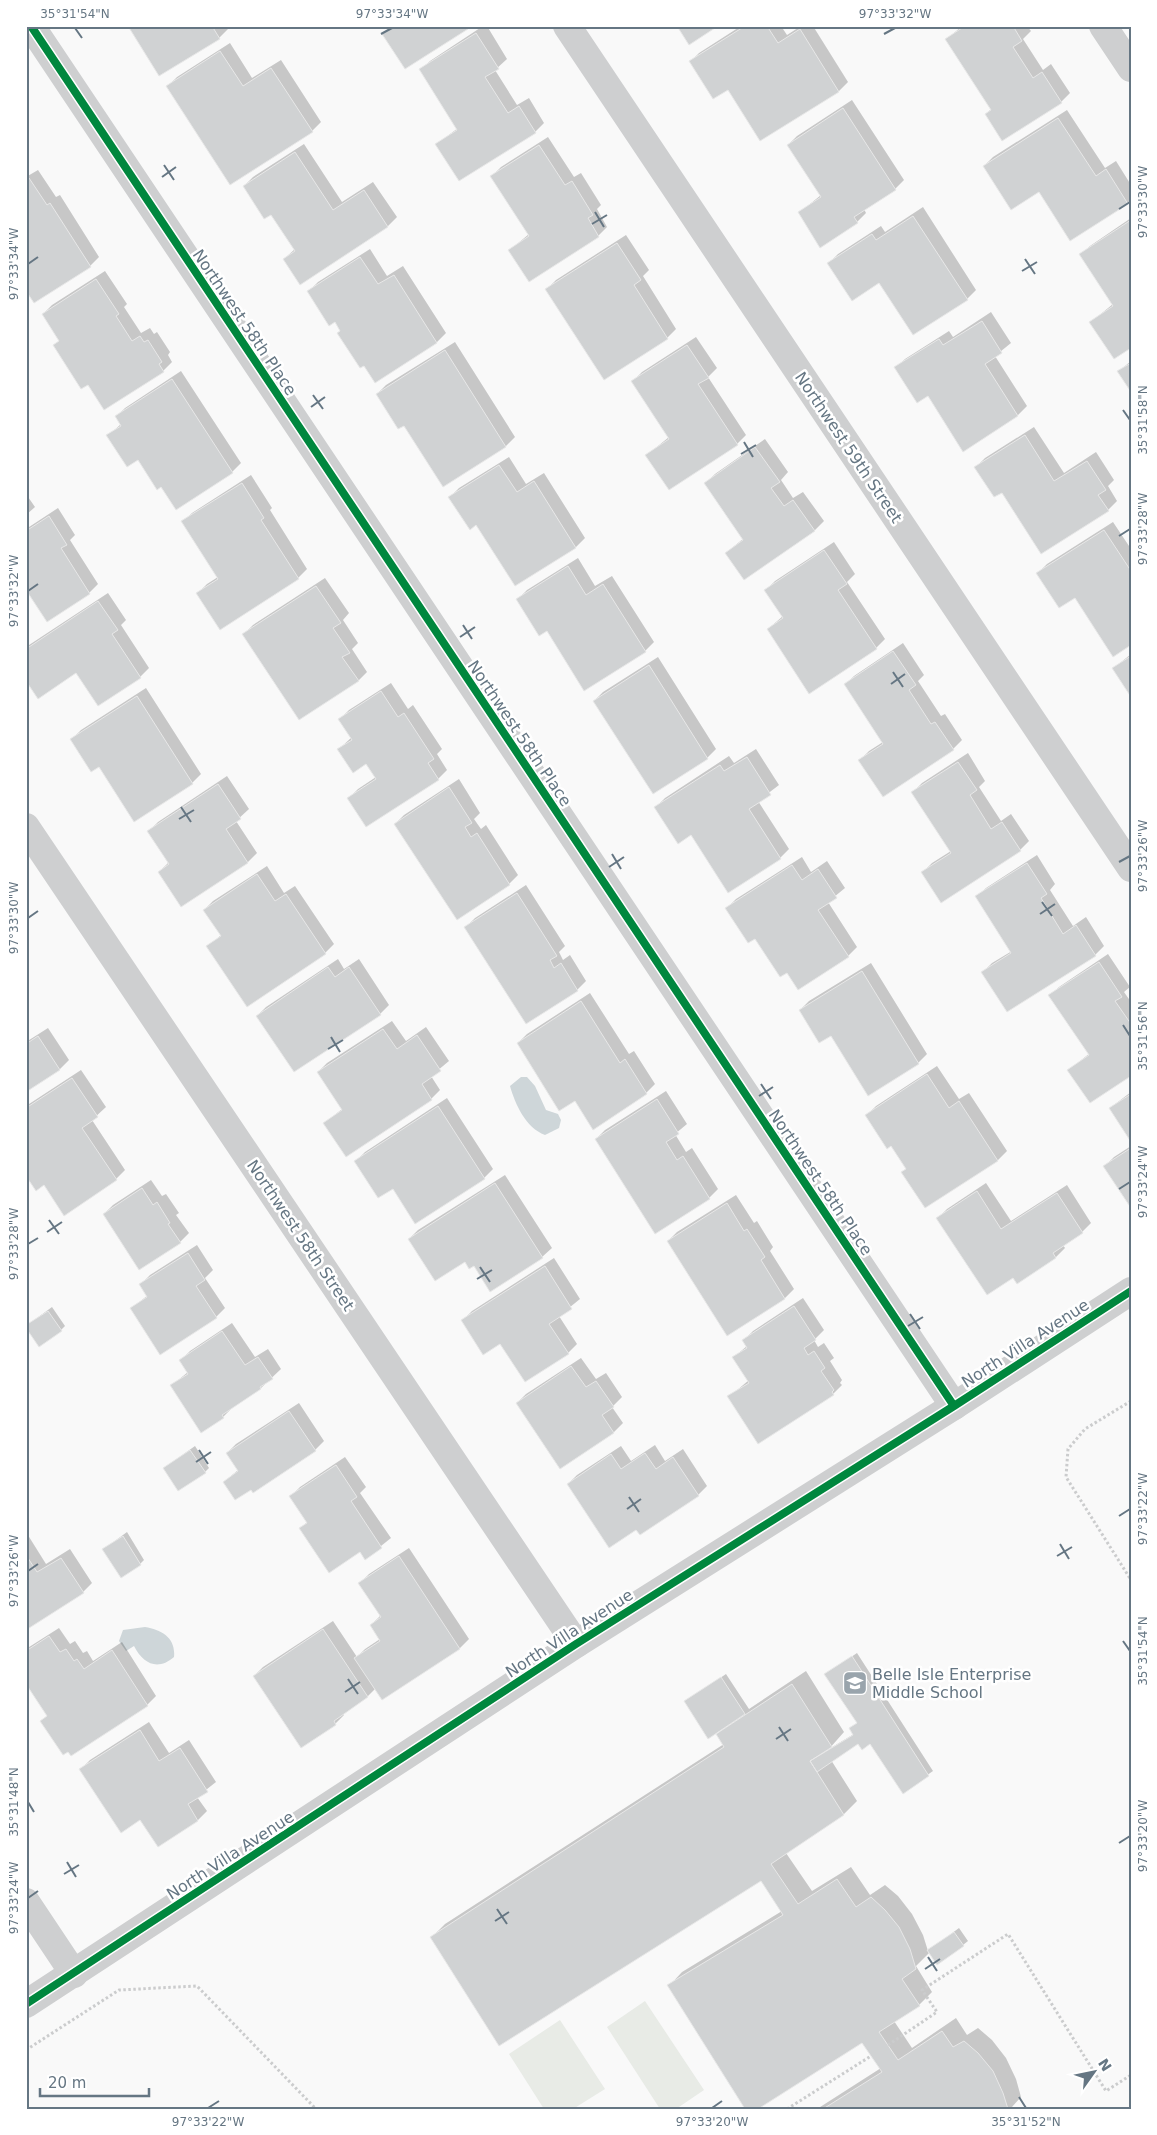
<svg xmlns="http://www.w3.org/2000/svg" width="1157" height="2135" font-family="'DejaVu Sans',sans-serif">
<rect width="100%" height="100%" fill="#f9f9f9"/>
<!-- green -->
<path fill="#e8ebe6" d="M645 2001 704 2090 676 2109H660L607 2027Z
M560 2020 605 2089 573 2109H544L509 2054Z"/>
<!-- water -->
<path fill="#ced6d9" d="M521 1077H527L535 1086 546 1110 558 1114 561 1120 559 1128 545 1135C526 1128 515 1104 510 1086Z
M145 1627C162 1630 176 1638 174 1657 158 1671 143 1664 134 1646L126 1651 119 1641 123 1630Z"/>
<!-- shadow -->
<path fill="#0003" d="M130 26H227L228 29 219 38Z
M483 26H487L507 59 495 70 517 105 529 98 544 123 535 132 437 144 458 128 421 70 430 61Z
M741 26H781L787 35 801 26H813L848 82 839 91 761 140 728 88 690 62 699 53Z
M962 26H1027L1031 31 1023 39 1043 70 1051 64 1070 93 1061 102 986 114 992 108 947 39Z
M230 43 252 78 281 60 321 122 312 131 168 86 177 77Z
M852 100 904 180 895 189 864 209 866 213 857 222 799 213 821 195 788 145 797 136Z
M1067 110 1105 168 1116 161 1131 185V200L1127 203 1071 239 1039 191 984 166 993 157Z
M548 137 574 177 581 173 601 205 597 209 607 227 598 236 510 250 529 234 492 176 501 167Z
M304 144 342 202 373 182 397 217 388 226 300 283 284 259 295 249 272 213 244 186 253 177Z
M38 170 56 197 60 195 99 257 90 266 26 289V177Z
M923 207 976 290 967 299 879 281 829 263 838 254 881 226 885 232Z
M1131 218V346L1091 322 1113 304 1081 255 1090 246Z
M626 235 649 270 643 276 676 329 667 338 605 379 547 289 556 280Z
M370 249 387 276 403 266 446 333 437 342 375 381 335 321 309 291 318 282Z
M105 271 127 304 124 307 141 333 150 328 154 334 157 332 170 352 168 355 172 362 163 371 105 409 88 383 55 345 60 340 43 314 52 305Z
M991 312 1011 343 995 356 1027 406 1018 415 963 450 928 394 896 368 905 359 949 331 953 337Z
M696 337 717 368 708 377 746 435 737 444 647 455 669 437 633 381 642 372Z
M455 342 515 437 506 446 444 485 405 424 377 394 386 385Z
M1131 361V390L1119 371Z
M181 371 241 463 232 472 138 458 108 436 121 424 116 417 125 408Z
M1034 427 1064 473 1096 452 1114 480 1108 486 1117 501 1108 510 1002 491 976 467 985 458Z
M765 439 788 472 781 480 793 498 803 492 824 521 815 530 745 579 726 553 744 538 706 483 715 474Z
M509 457 526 484 544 473 585 538 576 547 515 585 476 524 450 497 459 488Z
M251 475 272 508 270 510 307 569 298 578 198 593 207 584 218 577 183 522 192 513Z
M26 494 35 507 26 515Z
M58 508 75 535 70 540 98 584 89 593 47 620 26 588V529Z
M1113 522 1131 549V644L1075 596 1038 573 1047 564Z
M834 542 855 574 847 582 885 639 876 648 768 629 783 616 766 590 775 581Z
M578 558 595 586 612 576 654 642 645 651 547 629 518 599 527 590Z
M325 578 349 613 343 620 358 643 352 649 367 672 358 681 244 634 253 625Z
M108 593 126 620 121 625 149 668 140 677 98 705 76 672 26 679V647Z
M903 643 924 675 918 681 941 716 945 714 962 740 953 749 860 760 869 751 883 742 845 685 854 676Z
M1131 654V694L1114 668Z
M658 657 716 749 707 758 653 792 594 701 603 692Z
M391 683 408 709 413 705 442 749 437 754 447 770 438 779 367 825 349 798 358 789 376 777 367 762 339 749 352 737 340 719 349 710Z
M146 688 201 774 192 783 100 765 72 739 81 730Z
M756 749 779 785 758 801 789 849 780 858 729 891 691 833 656 807 665 798 729 756 734 763Z
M968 753 985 781 979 787 1001 821 1011 814 1029 841 1020 850 923 872 932 863 951 851 913 792 922 783Z
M227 776 249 809 236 821 257 853 248 862 182 905 159 872 168 863 149 831 158 822Z
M459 779 480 813 474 819 481 829 486 825 518 875 509 884 457 918 395 824 404 815Z
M1037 855 1055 884 1050 890 1073 926 1086 917 1104 946 1095 955 983 972 992 963 1012 951 977 897 986 888Z
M802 857 811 872 827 861 845 888 828 902 857 947 848 956 787 971 727 908 736 899Z
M267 866 284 893 295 886 334 944 325 953 247 1005 208 947 221 935 204 910 213 901Z
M526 885 565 946 559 952 563 960 570 955 586 981 577 990 466 927 475 918Z
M1108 954 1130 987 1124 992 1131 1002V1074L1069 1070 1090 1053 1050 996 1059 987Z
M338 959 344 969 359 959 389 1005 380 1014 257 1016 266 1007Z
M871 963 927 1054 918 1063 832 1034 800 1010 809 1001Z
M590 993 629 1054 634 1051 655 1084 646 1093 575 1100 518 1043 527 1034Z
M392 1021 406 1041 426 1027 449 1061 431 1076 440 1090 431 1099 325 1123 342 1109 318 1072 327 1063Z
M48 1028 69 1060 60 1069 26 1091V1042Z
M937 1066 959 1099 969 1093 1007 1151 998 1160 926 1207 903 1172 907 1168 891 1145 867 1115 876 1106Z
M81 1070 106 1107 92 1120 125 1170 116 1179 44 1184 26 1174V1106Z
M666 1091 687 1124 675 1134 686 1152 692 1148 718 1189 709 1198 596 1139 605 1130Z
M1131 1092V1140L1110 1108Z
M447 1098 493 1169 484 1178 416 1222 393 1187 356 1161 365 1152Z
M1131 1146V1205L1105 1166 1114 1157Z
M505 1175 552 1248 542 1257 490 1291 474 1265 409 1239 418 1230Z
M151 1180 162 1196 166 1194 179 1213 176 1215 189 1233 180 1242 104 1214 113 1205Z
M986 1183 1011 1221 1067 1185 1091 1223 1082 1232 1063 1245 1065 1248 1056 1257 1017 1282 1014 1277 938 1218 947 1209Z
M736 1195 754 1223 757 1221 773 1247 770 1251 794 1289 785 1298 727 1334 668 1241 677 1232Z
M197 1245 213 1270 205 1278 225 1308 216 1317 131 1309 148 1295 141 1284 150 1275Z
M554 1258 580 1299 559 1316 577 1344 568 1353 501 1342 463 1320 472 1311Z
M803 1298 824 1330 814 1340 818 1347 824 1343 834 1358 830 1361 842 1380 840 1383 842 1385 833 1394 729 1397 749 1380 734 1357 747 1346 744 1340 753 1331Z
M52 1307 65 1326 61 1330 26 1326Z
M232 1323 255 1357 268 1349 281 1369 261 1388 232 1408 223 1417 171 1386 188 1372 181 1360 190 1351Z
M581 1358 596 1379 606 1373 622 1397 612 1407 623 1423 614 1432 560 1468 517 1403 526 1394Z
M299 1403 324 1441 315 1450 251 1488 224 1482 238 1470 227 1453 236 1444Z
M655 1445 665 1461 683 1449 707 1486 698 1495 640 1533 636 1529 568 1484 577 1475 621 1446 631 1461Z
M195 1446 209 1468 205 1472 164 1468Z
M345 1457 366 1487 360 1493 391 1538 366 1558 361 1550 301 1528 308 1521 291 1496 300 1487Z
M26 1532 46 1564 70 1549 92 1583 83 1592 26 1628Z
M127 1532 144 1560 140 1564 104 1549Z
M409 1548 469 1639 460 1648 383 1699 376 1688 368 1696 343 1713 344 1715 335 1724 254 1676 263 1667 333 1621 357 1657 365 1649 380 1639 371 1625 380 1616 360 1583 369 1574Z
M59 1628 70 1644 75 1641 83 1653 87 1651 93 1661 122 1642 156 1696 147 1705 71 1754 42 1721 48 1715 26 1682V1649Z
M857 1653 933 1771 903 1792 870 1743 858 1742 831 1760 857 1801 844 1814 786 1853 812 1891 851 1867 870 1895 885 1885 898 1896 912 1914 923 1935 928 1951 959 1928 968 1941 963 1945 930 1952 916 1966 932 1992 919 2005 894 2021 912 2048 956 2018 967 2035 978 2028 992 2040 1006 2058 1016 2079 1021 2097 1012 2107 1013 2109H817L881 2068 863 2041 669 1986 682 1972 782 1911 762 1879 432 1937 445 1924 724 1744 718 1734 722 1729 686 1701 726 1674 749 1709 806 1671 844 1732 829 1749 854 1734 858 1723 826 1674Z
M149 1722 169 1753 189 1740 216 1782 197 1797 207 1811 198 1820 158 1846 141 1819 81 1769 90 1760Z"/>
<!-- building -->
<path fill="#d0d2d3" stroke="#e8e8e8" d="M128 26H212L220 39 159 76Z
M387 26H466L468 29 405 69 382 34 389 30Z
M677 26H718L689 45Z
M745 26H767L778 43 800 29 839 92 760 141 728 90 713 99 689 61Z
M965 26H1013L1022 41 1013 47 1033 78 1042 72 1062 103 1002 141 985 114 991 110 945 39Z
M476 33 499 69 485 77 508 113 519 106 536 133 459 181 435 144 457 130 419 69Z
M220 51 243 86 271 68 313 132 230 185 166 86Z
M843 108 896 190 854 217 858 223 820 248 798 212 821 197 787 145Z
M1058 118 1096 176 1106 169 1128 204 1070 241 1039 192 1011 210 983 166Z
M539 145 565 185 572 181 593 215 588 218 599 237 529 282 508 250 529 236 490 176Z
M295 152 333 210 364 190 388 227 300 285 283 259 295 251 271 215 264 219 243 186Z
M29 178 47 205 50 203 91 267 34 303 26 291V179Z
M913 216 968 300 913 335 879 283 852 301 827 263 872 234 876 240Z
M1131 220V348L1114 359 1089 322 1113 306 1079 254Z
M617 243 641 280 634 285 668 339 604 380 545 289Z
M360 257 378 284 394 275 437 343 375 383 364 366 360 368 337 333 340 331 335 322 329 326 307 291Z
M96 279 119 314 116 316 132 341 140 336 144 342 148 340 162 362 159 364 164 372 104 410 88 385 81 389 53 345 59 341 42 314Z
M982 321 1002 353 985 364 1018 416 963 452 928 396 917 403 894 367 939 339 943 345Z
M687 345 709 378 698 384 738 445 669 490 645 455 669 439 631 381Z
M445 350 506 447 443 487 404 426 398 429 376 394Z
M1131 363V392L1117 371Z
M172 379 233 473 176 510 161 487 157 490 138 460 127 467 106 435 121 426 115 416Z
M1025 435 1054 481 1087 461 1106 490 1098 495 1109 511 1041 554 1002 493 994 497 974 467Z
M755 447 780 482 771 488 784 506 793 500 815 531 744 580 725 553 743 540 704 483Z
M499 465 517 492 534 481 576 548 515 586 476 525 470 530 448 497Z
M242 483 264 518 261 520 299 579 220 630 196 593 218 579 181 521Z
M49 516 67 545 61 548 90 594 47 622 26 590V531Z
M1104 530 1131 571V645L1113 657 1075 598 1059 608 1036 573Z
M824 550 847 584 838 590 877 649 809 694 767 629 783 618 764 590Z
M568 566 586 595 603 584 646 652 584 691 547 631 539 636 516 599Z
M316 586 341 623 333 628 350 653 342 657 359 681 299 720 242 634Z
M98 601 118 630 112 634 141 678 98 706 76 673 38 699 26 681V649Z
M893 651 916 685 909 690 931 724 935 722 954 750 883 797 858 760 883 744 844 684Z
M1131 656V697L1112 668Z
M649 665 708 759 653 794 593 701Z
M381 691 398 717 404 713 434 759 428 763 439 780 366 827 347 798 376 779 366 764 353 773 337 749 352 740 338 719Z
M137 696 193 784 134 822 99 767 91 772 70 739Z
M747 757 771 795 749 809 781 859 728 893 691 835 678 844 654 807 720 765 724 771Z
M958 762 977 790 970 795 991 829 1002 822 1021 851 941 903 921 872 951 853 911 792Z
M218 784 241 819 226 829 248 863 181 907 158 872 169 864 147 831Z
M449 787 472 823 465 827 471 837 477 833 510 885 457 920 394 824Z
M1027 863 1047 894 1041 898 1063 934 1076 925 1096 956 1007 1012 981 972 1011 953 975 896Z
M792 865 802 880 818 869 837 898 818 910 849 957 798 990 787 973 780 977 755 939 748 943 725 908Z
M257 874 275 901 286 894 326 954 247 1007 206 946 221 936 203 910Z
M517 893 557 956 550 960 554 968 561 963 578 991 526 1024 464 927Z
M1099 962 1122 997 1115 1001 1131 1024V1076L1090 1103 1067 1070 1089 1055 1048 995Z
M328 967 335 977 349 967 381 1015 294 1072 256 1016Z
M862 971 919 1064 868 1096 831 1036 819 1043 799 1010Z
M581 1001 620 1063 625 1059 647 1094 593 1130 575 1101 559 1111 517 1043Z
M383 1029 397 1049 417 1035 441 1071 422 1084 432 1100 346 1157 323 1123 342 1110 317 1072Z
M38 1036 60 1070 26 1092V1044Z
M927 1074 949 1108 959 1101 998 1161 925 1208 901 1172 906 1169 891 1146 887 1149 865 1115Z
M72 1078 98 1117 82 1128 117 1180 64 1216 44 1185 36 1191 26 1176V1108Z
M1131 1094V1142L1109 1108Z
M657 1099 679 1134 666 1142 677 1160 683 1156 710 1199 655 1234 595 1139Z
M438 1106 485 1179 415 1224 393 1189 378 1198 354 1161Z
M1131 1148V1208L1103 1166Z
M495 1183 543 1258 490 1292 474 1266 469 1269 465 1262 435 1281 408 1239Z
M142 1188 153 1205 157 1202 170 1223 168 1224 181 1243 139 1270 103 1214Z
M977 1191 1001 1229 1057 1193 1083 1233 1053 1253 1056 1258 1017 1284 1013 1278 987 1295 936 1218Z
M727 1203 744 1231 747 1229 765 1257 761 1260 785 1299 727 1336 667 1241Z
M188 1253 205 1280 196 1286 217 1318 160 1355 130 1308 147 1297 139 1284Z
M545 1266 572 1309 549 1324 569 1354 525 1382 500 1344 483 1355 461 1320Z
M794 1306 816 1340 804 1348 808 1355 814 1351 825 1368 821 1371 834 1390 832 1392 834 1395 758 1444 727 1396 749 1383 732 1357 747 1348 742 1340Z
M48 1311 62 1331 39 1347 26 1328V1325Z
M222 1331 245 1365 258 1357 273 1379 260 1387 261 1389 222 1415 224 1418 201 1433 170 1385 188 1374 179 1360Z
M571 1366 586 1387 596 1381 614 1407 602 1415 614 1433 560 1469 516 1403Z
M289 1411 316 1451 253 1493 251 1490 235 1500 223 1482 238 1471 226 1453Z
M190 1450 206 1473 178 1491 163 1468Z
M645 1453 656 1469 673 1457 699 1496 640 1535 636 1530 609 1548 567 1484 611 1454 621 1469Z
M336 1465 357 1497 351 1501 382 1548 365 1560 360 1552 329 1573 299 1528 307 1523 289 1496Z
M123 1536 141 1565 121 1578 102 1549Z
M26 1555 37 1572 61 1558 84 1593 26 1630Z
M399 1556 460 1649 382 1700 354 1658 380 1641 370 1625 381 1617 358 1583Z
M323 1629 368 1697 334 1721 336 1725 301 1748 253 1676Z
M49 1636 60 1652 66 1649 74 1661 77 1659 84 1669 112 1650 148 1706 71 1756 68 1752 63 1755 40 1721 47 1716 26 1684V1651Z
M852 1656 929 1776 903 1794 870 1744 862 1750 858 1744 817 1772 810 1761 853 1735 849 1728 857 1723 824 1674Z
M721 1677 745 1714 708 1739 684 1701Z
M792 1684 832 1747 810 1761 844 1815 771 1864 798 1904 837 1879 856 1907 871 1897 885 1910 899 1927 910 1949 916 1969 902 1979 920 2006 879 2032 898 2060 942 2031 953 2047 964 2041 978 2053 993 2071 1003 2093 1008 2109H823L882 2072 862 2043 758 2109H745L667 1985 783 1915 761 1881 499 2046 430 1937 724 1747 716 1734Z
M140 1730 159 1761 180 1748 208 1792 188 1804 198 1821 158 1847 140 1820 121 1833 79 1769Z
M954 1932 964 1946 937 1965 927 1950Z"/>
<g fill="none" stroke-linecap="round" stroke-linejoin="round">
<!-- path -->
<path stroke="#cbcccd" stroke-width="3" stroke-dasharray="2.5 2.5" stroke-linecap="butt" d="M1131 1401 1085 1429 1068 1449 1066 1477 1131 1580
M888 2045 937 2012 922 1990 1008 1934 1106 2091 1131 2075
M26 2050 119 1990 197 1986 316 2109
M787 2109 871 2056"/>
<!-- minor -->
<path stroke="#cecfd0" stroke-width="28" d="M31 26 954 1406
M567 26 1131 868
M1103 26 1131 68
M26 827 576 1644
M26 1902 74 1974"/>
<!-- tertiary -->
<path stroke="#cecfd0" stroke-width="28" d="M26 2004 576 1644 954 1406 1131 1291"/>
<defs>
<path id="cycleway" d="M31 26 954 1406
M26 2004 576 1644 954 1406 1131 1291"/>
</defs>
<!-- cycleway casing -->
<use href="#cycleway" stroke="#fff" stroke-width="11"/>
<!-- cycleway -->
<use href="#cycleway" stroke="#00873e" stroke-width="8"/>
</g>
<!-- ticks -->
<path fill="none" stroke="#657683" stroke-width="2" d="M75 28 82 38M381 34 392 28M884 34 895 28M164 165 174 180M162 177 176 167M1119 209 1130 202M595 212 604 227M592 224 607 215M1025 259 1035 274M28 264 38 257M1022 271 1037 262M313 395 323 409M311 407 325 397M1123 410 1130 420M744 442 753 457M741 454 756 445M1119 536 1130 529M28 591 38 584M463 625 472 639M460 637 475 627M893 672 903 687M891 684 905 674M181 807 191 822M179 819 194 810M612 854 621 869M1119 862 1130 856M609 867 624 857M1042 902 1052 916M1040 914 1055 904M28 918 38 911M1123 1025 1130 1036M331 1037 340 1052M328 1049 343 1040M761 1084 771 1099M759 1096 773 1087M1119 1189 1130 1182M49 1220 59 1234M47 1232 62 1222M28 1244 38 1238M480 1267 490 1282M477 1279 492 1270M910 1314 920 1329M908 1326 923 1317M199 1450 208 1464M196 1462 211 1452M629 1497 639 1512M627 1509 641 1499M1119 1516 1130 1509M1060 1544 1069 1559M1057 1556 1072 1547M28 1571 38 1564M1123 1641 1130 1651M348 1679 358 1694M345 1692 360 1682M779 1727 788 1741M776 1739 791 1729M28 1802 34 1812M1119 1843 1130 1836M67 1862 76 1877M64 1874 79 1865M28 1898 38 1891M497 1909 507 1924M495 1921 509 1912M928 1957 937 1971M925 1969 940 1959M1019 2097 1026 2108M208 2108 219 2101M712 2108 722 2101"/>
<!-- icons -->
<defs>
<symbol id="school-square" viewBox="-11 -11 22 22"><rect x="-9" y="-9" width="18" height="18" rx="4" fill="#99a4ac" stroke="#fff"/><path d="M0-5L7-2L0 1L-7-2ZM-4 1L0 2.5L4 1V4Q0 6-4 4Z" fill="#fff"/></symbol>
</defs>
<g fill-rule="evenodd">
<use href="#school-square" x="841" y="1669" width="28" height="28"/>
</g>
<g text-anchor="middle" stroke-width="5" stroke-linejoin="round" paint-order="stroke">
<!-- street labels -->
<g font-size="16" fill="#657683" stroke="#fff">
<text transform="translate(245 322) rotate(56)" y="6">Northwest 58th Place</text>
<text transform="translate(849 447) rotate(56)" y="6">Northwest 59th Street</text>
<text transform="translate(520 733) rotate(56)" y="6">Northwest 58th Place</text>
<text transform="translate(821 1182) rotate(56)" y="6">Northwest 58th Place</text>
<text transform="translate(301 1235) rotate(56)" y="6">Northwest 58th Street</text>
<text transform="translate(1025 1343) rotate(-33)" y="6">North Villa Avenue</text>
<text transform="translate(569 1633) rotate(-33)" y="6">North Villa Avenue</text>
<text transform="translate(230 1855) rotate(-33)" y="6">North Villa Avenue</text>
</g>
<!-- poi labels -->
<g font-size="16" fill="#657683" stroke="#fff" text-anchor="start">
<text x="872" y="1680">Belle Isle Enterprise<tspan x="872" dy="18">Middle School</tspan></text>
</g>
</g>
<!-- border -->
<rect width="1157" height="2135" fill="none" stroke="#ffffff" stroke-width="55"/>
<!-- north arrow -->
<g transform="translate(1094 2072) rotate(57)" stroke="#ffffff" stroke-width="4" paint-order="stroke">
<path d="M0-4L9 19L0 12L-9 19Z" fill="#657683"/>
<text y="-8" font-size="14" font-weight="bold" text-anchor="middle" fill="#657683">N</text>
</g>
<!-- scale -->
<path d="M40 2088v8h109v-8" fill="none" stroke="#657683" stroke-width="2.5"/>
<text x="48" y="2088" font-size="15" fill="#657683" stroke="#ffffff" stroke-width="4" paint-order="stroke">20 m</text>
<rect x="28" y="28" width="1102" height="2080" fill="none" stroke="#657683" stroke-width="2"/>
<g font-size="12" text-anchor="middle" fill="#657683">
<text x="75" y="18">35°31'54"N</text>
<text x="392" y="18">97°33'34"W</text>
<text x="895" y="18">97°33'32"W</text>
<text transform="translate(1143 202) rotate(-90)" y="4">97°33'30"W</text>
<text transform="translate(14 264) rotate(-90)" y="4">97°33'34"W</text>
<text transform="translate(1143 420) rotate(-90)" y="4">35°31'58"N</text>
<text transform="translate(1143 529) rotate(-90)" y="4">97°33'28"W</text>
<text transform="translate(14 591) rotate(-90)" y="4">97°33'32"W</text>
<text transform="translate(1143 856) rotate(-90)" y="4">97°33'26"W</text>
<text transform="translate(14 918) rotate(-90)" y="4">97°33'30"W</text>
<text transform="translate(1143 1036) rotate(-90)" y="4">35°31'56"N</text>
<text transform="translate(1143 1182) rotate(-90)" y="4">97°33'24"W</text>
<text transform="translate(14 1244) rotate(-90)" y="4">97°33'28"W</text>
<text transform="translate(1143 1509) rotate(-90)" y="4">97°33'22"W</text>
<text transform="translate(14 1571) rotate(-90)" y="4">97°33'26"W</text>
<text transform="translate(1143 1651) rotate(-90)" y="4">35°31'54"N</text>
<text transform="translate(14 1802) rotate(-90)" y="4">35°31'48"N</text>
<text transform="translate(1143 1836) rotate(-90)" y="4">97°33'20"W</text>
<text transform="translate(14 1898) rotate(-90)" y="4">97°33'24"W</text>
<text x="208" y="2126">97°33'22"W</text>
<text x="712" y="2126">97°33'20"W</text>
<text x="1026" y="2126">35°31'52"N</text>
</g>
</svg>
